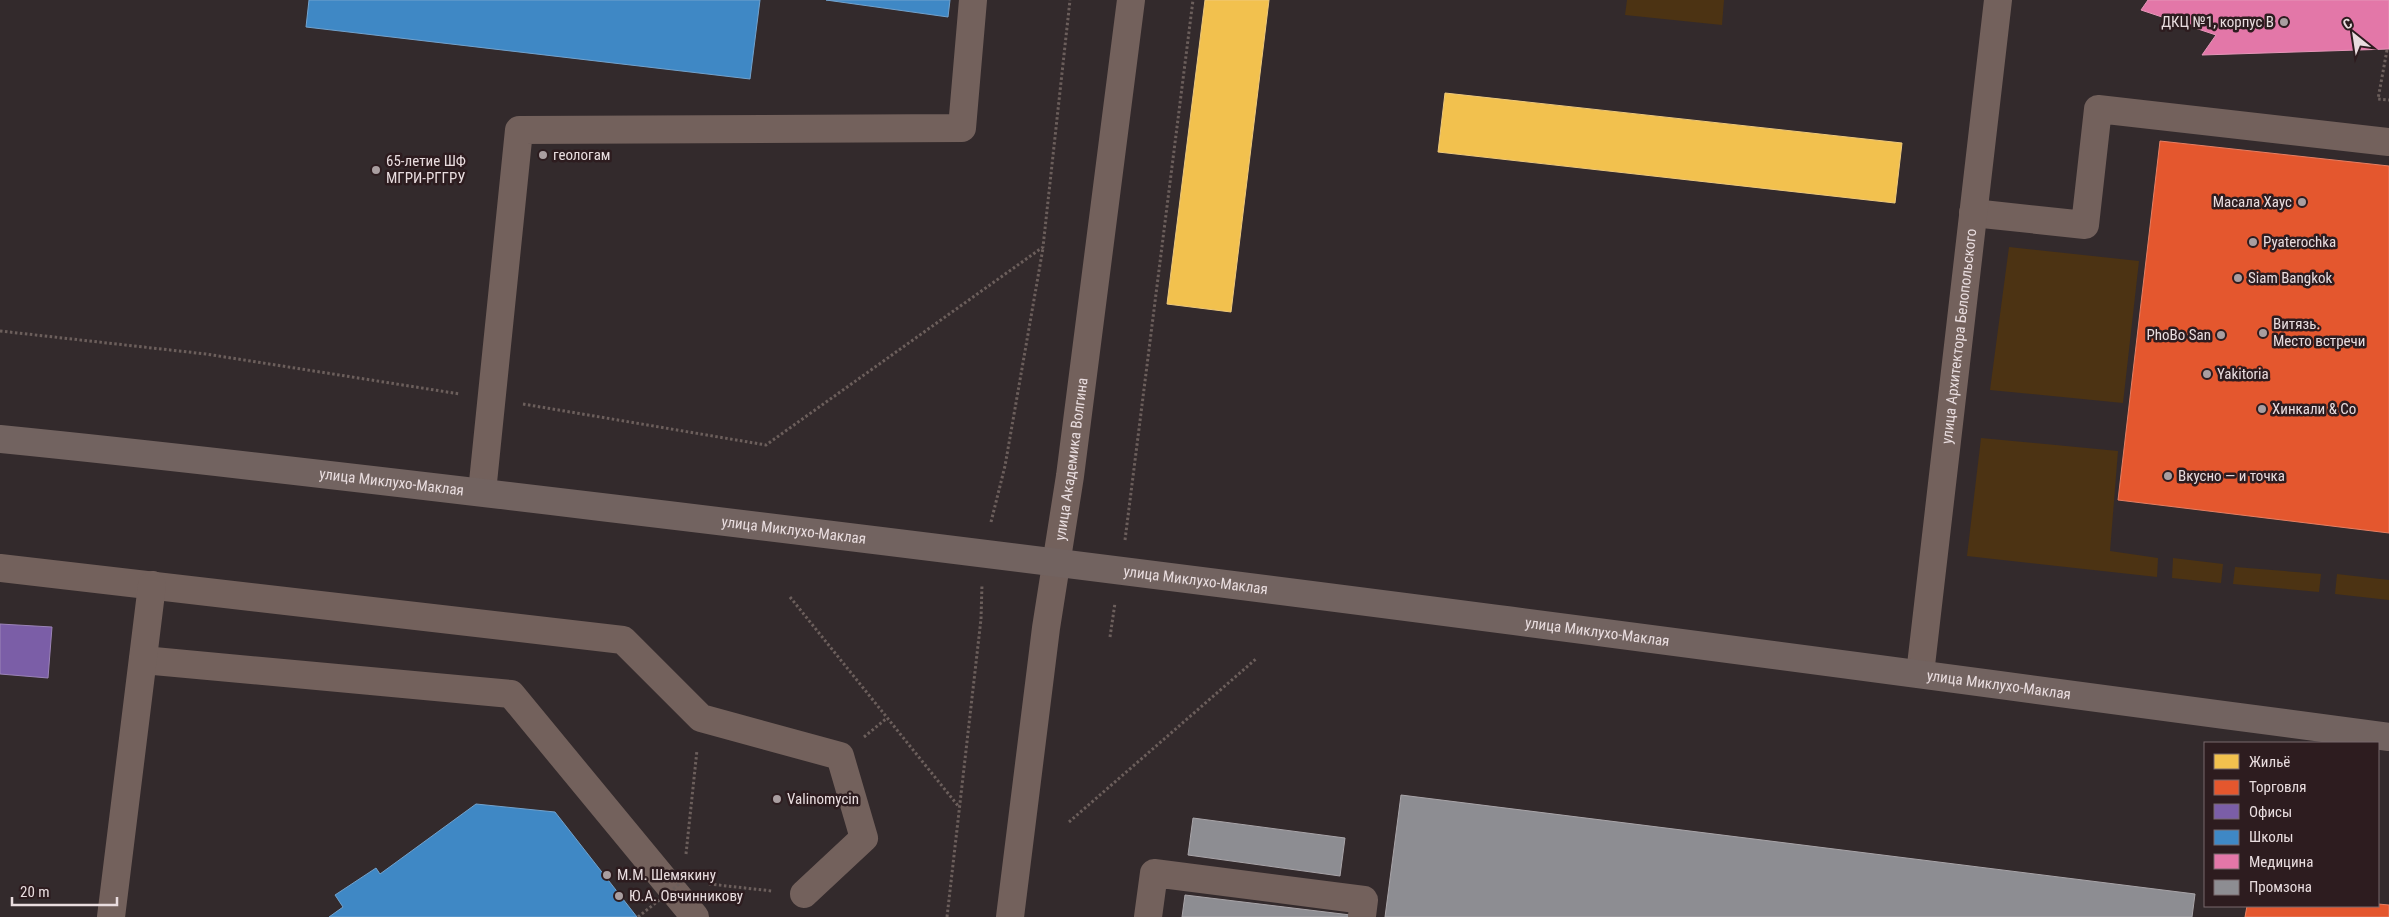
<svg xmlns="http://www.w3.org/2000/svg" width="2389" height="917" font-family="'Roboto Condensed',sans-serif">
<rect width="100%" height="100%" fill="#332a2c"/>
<!-- green -->
<path fill="#4c3313" d="M1627 0H1724L1722 25 1625 15Z
M2009 247 2139 261 2123 403 1990 390Z
M1981 438 2118 451 2110 551 2158 558 2157 577 1967 556Z
M2173 558 2223 564 2221 583 2172 578Z
M2235 567 2321 574 2319 592 2233 584Z
M2337 574 2389 580V600L2335 594Z"/>
<!-- homes -->
<path fill="#f2c14e" stroke="#efc97a" d="M1205 0H1269L1231 312 1167 304Z
M1445 93 1902 143 1895 203 1438 152Z"/>
<!-- shops -->
<path fill="#e4572e" stroke="#e67f63" d="M2160 141 2389 166V533L2118 500Z
M2378 904 2389 905V917H2245L2247 906H2378Z"/>
<!-- offices -->
<path fill="#7b5ea7" stroke="#9c84b8" d="M0 624 52 627 48 678 0 674Z"/>
<!-- schools -->
<path fill="#3f88c5" stroke="#72a2cd" d="M309 0H760L750 79 306 27Z
M826 0H950L948 17Z
M476 804 555 812 637 917H329L343 907 335 895 376 868 380 874Z"/>
<!-- health -->
<path fill="#e377a8" stroke="#e596b8" d="M2148 0H2389V49L2202 55 2216 35 2141 10Z"/>
<!-- industry -->
<path fill="#8d8d92" stroke="#a9a5a9" d="M1401 795 2195 894 2192 917H1385Z
M1193 818 1345 838 1340 876 1188 855Z
M1185 895 1367 917H1182Z"/>
<g fill="none" stroke-linecap="round" stroke-linejoin="round">
<!-- path -->
<path stroke="#6c5f5c" stroke-width="3" stroke-dasharray="2.5 2.5" stroke-linecap="butt" d="M2387 50 2378 99 2389 100
M0 331 206 354 460 394
M523 404 766 445 1043 247 1070 0
M991 522 1005 466 1043 248
M1125 540 1193 0
M790 597 959 807
M1110 637 1115 603
M864 737 887 718
M1069 822 1257 658
M686 854 697 750
M709 884 772 891
M947 917 981 619 982 584"/>
<!-- minor -->
<g stroke="#73615c" stroke-width="28">
<path d="M1973 213 2085 225 2098 109 2389 142"/>
<path d="M482 492 519 130 962 128 973 0"/>
<path d="M0 568 623 640 701 718 840 756 864 838 804 894"/>
<path d="M143 660 511 694 695 917"/>
<path id="s1" d="M1920 674 1998 0"/>
<path d="M111 917 152 585"/>
<path id="s2" d="M1010 917 1046 628 1070 476 1131 0"/>
<path d="M1148 917 1154 873 1364 900 1362 916"/>
</g>
<!-- major -->
<path stroke="#726360" stroke-width="28" id="s3" d="M0 439C201 459 401 483 601 507 1198 578 1793 657 2389 737"/>
<!-- path-bridge -->
<path stroke="#6c5f5c" stroke-width="3" stroke-dasharray="2.5 2.5" stroke-linecap="butt" d="M638 917 683 881"/>
</g>
<!-- markers -->
<g fill="#a99ea0" stroke="#2d1c1f" stroke-width="2">
<circle cx="2284" cy="22" r="5"/>
<circle cx="543" cy="155" r="5"/>
<circle cx="376" cy="170" r="5"/>
<circle cx="2302" cy="202" r="5"/>
<circle cx="2253" cy="242" r="5"/>
<circle cx="2238" cy="278" r="5"/>
<circle cx="2263" cy="333" r="5"/>
<circle cx="2221" cy="335" r="5"/>
<circle cx="2207" cy="374" r="5"/>
<circle cx="2262" cy="409" r="5"/>
<circle cx="2168" cy="476" r="5"/>
<circle cx="777" cy="799" r="5"/>
<circle cx="607" cy="875" r="5"/>
<circle cx="619" cy="896" r="5"/>
</g>
<g text-anchor="middle" stroke-width="5" stroke-linejoin="round" paint-order="stroke">
<!-- poi labels -->
<g font-size="15" fill="#e9dddf" stroke="#2d1c1f" text-anchor="start">
<text x="2274" y="27" text-anchor="end">ДКЦ №1, корпус В</text>
<text x="553" y="160">геологам</text>
<text x="386" y="166">65-летие ШФ<tspan x="386" dy="17">МГРИ-РГГРУ</tspan></text>
<text x="2292" y="207" text-anchor="end">Масала Хаус</text>
<text x="2263" y="247">Pyaterochka</text>
<text x="2248" y="283">Siam Bangkok</text>
<text x="2273" y="329">Витязь.<tspan x="2273" dy="17">Место встречи</tspan></text>
<text x="2211" y="340" text-anchor="end">PhoBo San</text>
<text x="2217" y="379">Yakitoria</text>
<text x="2272" y="414">Хинкали &amp; Co</text>
<text x="2178" y="481">Вкусно — и точка</text>
<text x="787" y="804">Valinomycin</text>
<text x="617" y="880">М.М. Шемякину</text>
<text x="629" y="901">Ю.А. Овчинникову</text>
</g>
<!-- street labels -->
<g font-size="15" fill="#e9dddf" stroke="#2d1c1f">
<text dy="5" stroke="none"><textPath href="#s1" startOffset="340">улица Архитектора Белопольского</textPath></text>
<text dy="5" stroke="none"><textPath href="#s2" startOffset="462">улица Академика Волгина</textPath></text>
<text dy="5" stroke="none"><textPath href="#s3" startOffset="394">улица Миклухо-Маклая</textPath></text>
<text dy="5" stroke="none"><textPath href="#s3" startOffset="799">улица Миклухо-Маклая</textPath></text>
<text dy="5" stroke="none"><textPath href="#s3" startOffset="1204">улица Миклухо-Маклая</textPath></text>
<text dy="5" stroke="none"><textPath href="#s3" startOffset="1609">улица Миклухо-Маклая</textPath></text>
<text dy="5" stroke="none"><textPath href="#s3" startOffset="2014">улица Миклухо-Маклая</textPath></text>
</g>
</g>
<!-- legend -->
<rect x="2204" y="742" width="175" height="165" fill="#2d1c1f" stroke="#78696c"/>
<rect x="2214" y="754" width="25" height="15" fill="#f2c14e" stroke="#78696c"/>
<text x="2249" y="767" font-size="15" fill="#e9dddf">Жильё</text>
<rect x="2214" y="780" width="25" height="15" fill="#e4572e" stroke="#78696c"/>
<text x="2249" y="792" font-size="15" fill="#e9dddf">Торговля</text>
<rect x="2214" y="804" width="25" height="15" fill="#7b5ea7" stroke="#78696c"/>
<text x="2249" y="817" font-size="15" fill="#e9dddf">Офисы</text>
<rect x="2214" y="830" width="25" height="15" fill="#3f88c5" stroke="#78696c"/>
<text x="2249" y="842" font-size="15" fill="#e9dddf">Школы</text>
<rect x="2214" y="854" width="25" height="15" fill="#e377a8" stroke="#78696c"/>
<text x="2249" y="867" font-size="15" fill="#e9dddf">Медицина</text>
<rect x="2214" y="880" width="25" height="15" fill="#8d8d92" stroke="#78696c"/>
<text x="2249" y="892" font-size="15" fill="#e9dddf">Промзона</text>
<!-- north arrow -->
<g transform="translate(2354 35) rotate(330)" stroke="#2d1c1f" stroke-width="4" paint-order="stroke">
<path d="M0-4L9 19L0 12L-9 19Z" fill="#e9dddf"/>
<text y="-8" font-size="14" font-weight="bold" text-anchor="middle" fill="#e9dddf">С</text>
</g>
<!-- scale -->
<path d="M12 897v8h105v-8" fill="none" stroke="#e9dddf" stroke-width="2.5"/>
<text x="20" y="897" font-size="15" fill="#e9dddf" stroke="#2d1c1f" stroke-width="4" paint-order="stroke">20 m</text>
</svg>
